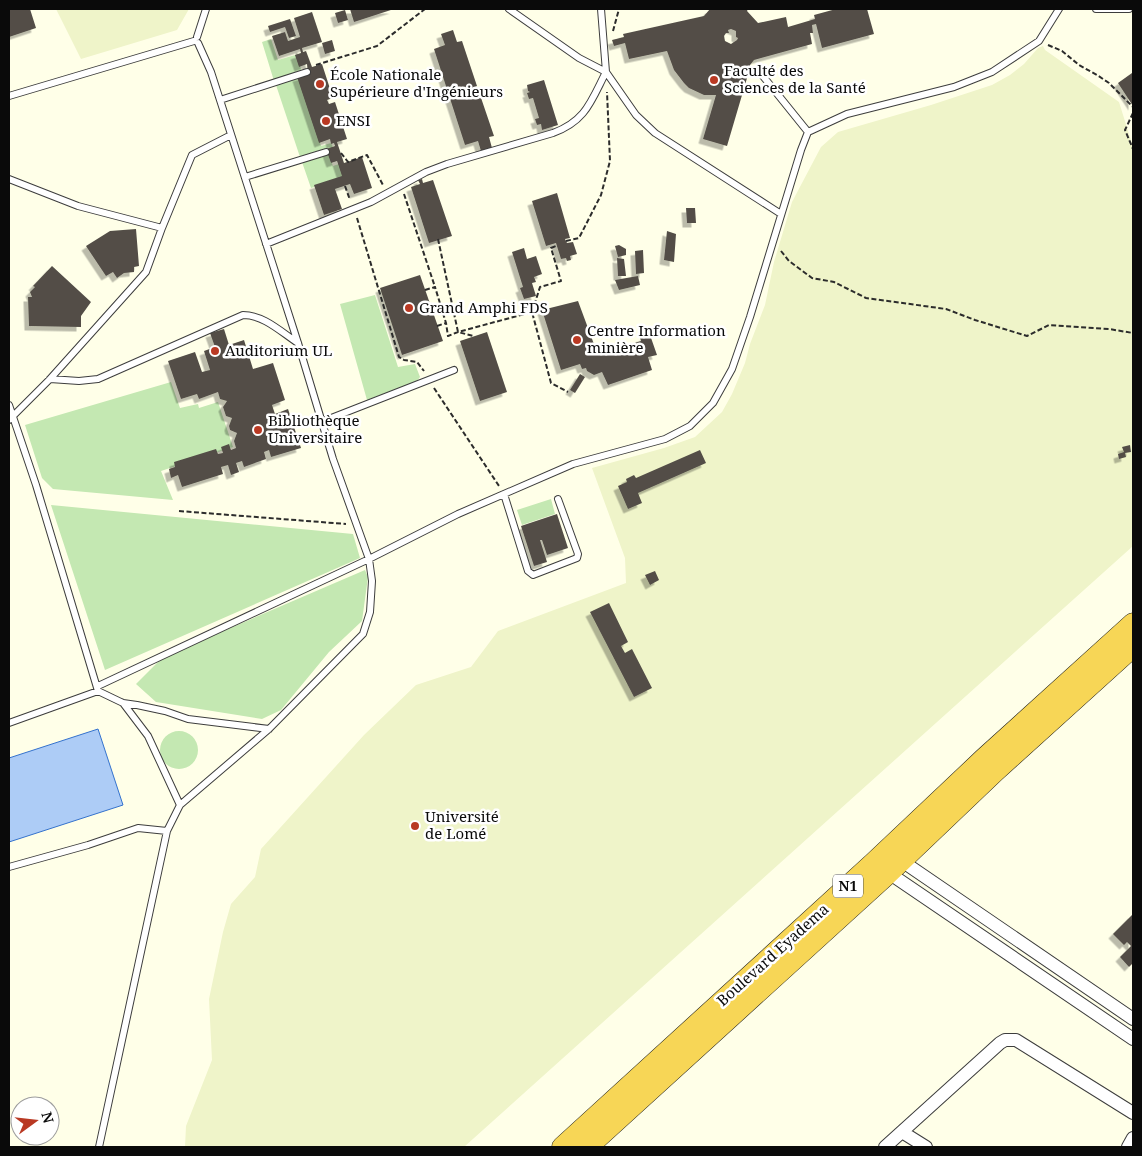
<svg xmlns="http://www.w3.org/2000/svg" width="1142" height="1156" font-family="'Noto Serif',serif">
<defs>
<filter id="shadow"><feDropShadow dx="-4.5" dy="4.5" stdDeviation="0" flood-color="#0004"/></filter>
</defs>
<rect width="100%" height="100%" fill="#ffffe8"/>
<!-- farmland -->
<path fill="#eff4c9" d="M56 9H189L177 30 81 59Z
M1043 46 1045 50 1119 102 1133 147V546L464 1147H185L186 1126 212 1060 209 999 223 932 231 904 255 877 261 849 364 735 416 685 471 667 498 631 626 583 625 558 592 468 664 448 695 437 722 412 732 394 745 363 750 344 765 305 774 262 792 202 821 147 838 132 931 105 992 85 1010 75 1024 64 1038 48Z"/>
<!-- green -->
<path fill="#c4e8b2" d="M271 39 278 60 302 53 297 57 302 72 274 81 262 42Z
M309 73 299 79 321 146 331 143 333 147 300 157 276 85Z
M328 153 333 166 339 164 344 177 311 188 302 162Z
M375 295 398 367 415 364 420 377 417 381 367 400 340 304Z
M171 382 180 408 198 404 199 408 218 402 233 447 161 471 173 500 53 489 42 478 25 425Z
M551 499 555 514 522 525 517 510Z
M51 505 353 534 360 558 105 670Z
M365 570 368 577 362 621 329 652 281 710 262 719 156 702 136 684 163 657Z
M160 750a19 19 0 1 1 38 0a19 19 0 1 1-38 0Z"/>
<!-- water -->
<path fill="#adccf6" stroke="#3472cd" d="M98 729 123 805 9 842V758Z"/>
<!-- building -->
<path fill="#534e47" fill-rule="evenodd" filter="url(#shadow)" d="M9 9H30L36 28 9 37Z
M350 9H394L354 22Z
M710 9H748L747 11 758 23 786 17 788 27 815 19 814 15 836 9H867L874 34 822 48 816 24 812 25 813 33H810L812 44 754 60 750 65V68L727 146 703 139 716 95H704L689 88 684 83 674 70 667 51 629 59 625 43 614 46 612 40 624 37 623 34 704 16ZM731 29 736 31V37L738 38 737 40 731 44 725 41 724 36 726 33H729L728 30Z
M345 10 348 20 338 23 335 13Z
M312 12 322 42 302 48 303 52 306 51 312 67 322 64 333 98 327 100 329 104 335 102 347 139 337 142 344 163 362 157 372 188 354 194 350 184 335 189 342 209 324 215 314 185 342 176 337 161 331 163 326 149 335 146 334 143 331 144 330 139 319 143 297 77 308 74 307 64 299 67 295 55 301 53 300 49 279 56 272 36 285 32 288 41 300 37 294 18Z
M290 19 296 36 289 38 285 27 270 32 268 26Z
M453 30 457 42 462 41 477 86 472 89V91L478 89 494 136 489 137 492 148 481 151 478 141 465 145 434 49 445 45 441 34Z
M332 40 335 51 325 54 322 43Z
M1132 73 1133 75V106L1118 83Z
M544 80 558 125 542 130 541 124 537 125 535 119 539 118 533 98 529 99 527 93 530 92 528 91 527 85Z
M422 179 423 183 433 180 452 236 429 243 411 187 420 184 418 180Z
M557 193 570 238 565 239 567 243 573 242 577 254 570 256 571 260 567 261 566 258 561 259 556 243 546 246 532 201Z
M686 208H695L696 223H687Z
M136 229 139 266 134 267V272L124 273 117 278 113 272 106 276 86 246 110 231Z
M667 231 676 234 674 262 664 260Z
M619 245 626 249V255L618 257 615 246Z
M524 248 527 259 536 256 542 274 534 277 536 282 532 283 536 296 524 299 520 288 523 287 512 252Z
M643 250 644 273 636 274 635 251Z
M617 258 624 259 626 276H618Z
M52 266 91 302 81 316V327L29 326 28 297H32L30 292 35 287 33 286Z
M420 275 443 341 402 355 380 288Z
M638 276 640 285 619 290 615 280Z
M578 301 598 355 641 341 640 338 650 335 657 355 648 357 652 370 608 385 602 372 594 375 587 371 586 368 582 369 580 364 561 370 542 310Z
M224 329 229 345 244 340 253 369 273 363 285 400 272 405 275 414 288 409 301 448 271 457 269 450 264 452 266 459 244 467 242 461 236 463 239 472 231 475 228 465 221 467 223 474 182 487 178 475 171 478 169 469 175 467 174 462 216 449 218 454 223 453 221 447 229 444 231 450 236 448 234 441 237 433 230 430 229 426 232 418 226 416 223 407 227 401 220 399 218 392 199 399 197 394 181 399 168 361 195 352 202 372 210 370 204 351 215 347 210 333Z
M487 332 507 392 480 401 460 341Z
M580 374 585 377 575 393 570 390Z
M1130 445 1131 452 1125 453 1126 457 1119 459 1118 454 1124 452 1122 447Z
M700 450 706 463 638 493 642 503 628 509 618 486 627 482 626 479 634 475 636 478Z
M557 514 568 548 547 555 542 540H540L547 562 534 566 521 526Z
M655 571 659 580 650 585 645 575Z
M609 603 628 642 621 646 625 653 632 649 652 688 634 697 590 612Z
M1133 914V963L1129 967 1120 957 1131 946 1127 942 1124 945 1113 934Z"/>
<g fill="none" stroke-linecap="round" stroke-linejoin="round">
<defs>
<path id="service" d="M601 9 606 72 636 115 655 133 781 214
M1096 9H1129
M197 37 206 9
M762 75 808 132
M9 96 194 41
M220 100 307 72
M245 177 326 152
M9 179 78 206 162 228
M266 244 371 202 426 172 447 164 553 133C586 121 591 101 606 72L579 58 509 9
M50 379 79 381 98 379 243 315C264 315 281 332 298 343
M9 405 36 485 98 691
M9 420 50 379 146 272 162 228 192 155 231 135
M321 422 454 370
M504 494 528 571 533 575 577 558 578 554 558 499
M98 686 369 559 458 514 573 464 665 439 690 426 713 403 732 369 750 317 801 150 808 132 847 114 954 87 992 72 1039 41 1059 9
M123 703 148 736 180 805
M9 723 98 691 123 703 137 705 165 711 188 719 269 729
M9 867 88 845 138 828 167 831
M99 1147 167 831 180 805 269 729 363 634 370 612 372 581 369 559 333 459 298 343 220 100 211 72 198 43"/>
<path id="minor" d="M896 857 1133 1019
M883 869 1133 1039
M902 1132 926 1147
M885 1147 1000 1043 1005 1040H1016L1133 1113
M1128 1147 1133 1138"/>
<path id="trunk" d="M562 1147 874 862 984 758 1133 623
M588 1147 888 874 996 771 1133 647"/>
</defs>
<!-- service casing -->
<use href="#service" stroke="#3d3d3d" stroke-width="8"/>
<!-- minor casing -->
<use href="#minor" stroke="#3d3d3d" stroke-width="14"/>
<!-- trunk casing -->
<use href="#trunk" stroke="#1b1b1b" stroke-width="21"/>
<!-- path -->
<path stroke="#2c2c2c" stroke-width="2" stroke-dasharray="5 2.5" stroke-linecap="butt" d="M613 31 619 9
M1048 45 1062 51 1079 65 1097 75 1109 83 1133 107
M316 65 377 46 425 9
M1133 113 1125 130 1133 149
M341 153 348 162 367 155 383 185
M345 186 350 200
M404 194 435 287
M357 218 399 357 404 360 417 362 424 371
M438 239 458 332 473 336
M566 241 579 238 601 195 610 161 607 92
M781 251 789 261 812 278 834 282 866 298 946 309 975 320 1027 336 1049 325 1109 329 1133 333
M425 290 435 287 446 323 448 336 458 332 532 312 551 383 568 392
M532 312 540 287 561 281 551 248 556 246
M437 326 446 323
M434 388 499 486
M179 511 346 524"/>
<!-- service -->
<use href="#service" stroke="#fff" stroke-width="6"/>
<!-- minor -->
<use href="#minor" stroke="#fff" stroke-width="12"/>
<!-- trunk -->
<use href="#trunk" stroke="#f7d656" stroke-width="20"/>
</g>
<!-- markers -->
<g fill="#b93923" stroke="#fff" stroke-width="2">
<circle cx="714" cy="80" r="5"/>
<circle cx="320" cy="84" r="5"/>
<circle cx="326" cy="121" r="5"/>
<circle cx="409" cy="308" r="5"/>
<circle cx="577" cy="340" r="5"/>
<circle cx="215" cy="351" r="5"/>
<circle cx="258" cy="430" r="5"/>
<circle cx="415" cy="826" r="5"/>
</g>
<g text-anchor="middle" stroke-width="5" stroke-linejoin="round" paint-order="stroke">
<!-- shield labels -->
<rect fill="#fff" stroke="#545454" stroke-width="1" x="833" y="874.5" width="30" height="23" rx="4"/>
<g font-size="14" font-weight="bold" fill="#0a0a0a">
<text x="848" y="891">N1</text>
</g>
<!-- poi labels -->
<g font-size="15" fill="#0a0a0a" stroke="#fff" text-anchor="start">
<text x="724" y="76">Faculté des<tspan x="724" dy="17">Sciences de la Santé</tspan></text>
<text x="330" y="80">École Nationale<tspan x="330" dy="17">Supérieure d'Ingénieurs</tspan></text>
<text x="336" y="126">ENSI</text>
<text x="419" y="313">Grand Amphi FDS</text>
<text x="587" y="336">Centre Information<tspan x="587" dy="17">minière</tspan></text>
<text x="225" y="356">Auditorium UL</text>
<text x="268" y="426">Bibliothèque<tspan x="268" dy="17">Universitaire</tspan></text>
<text x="425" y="822">Université<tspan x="425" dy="17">de Lomé</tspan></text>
</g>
<!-- street labels -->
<g font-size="15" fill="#0a0a0a" stroke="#fff">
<text transform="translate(773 955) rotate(-42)" y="5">Boulevard Eyadema</text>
</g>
</g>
<!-- border -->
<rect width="1142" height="1156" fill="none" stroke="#0a0a0a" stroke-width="20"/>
<!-- north arrow -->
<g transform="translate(35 1121) rotate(75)"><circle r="24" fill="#ffffff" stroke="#9d9d9d"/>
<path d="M0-4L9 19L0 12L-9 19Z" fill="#b93923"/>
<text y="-8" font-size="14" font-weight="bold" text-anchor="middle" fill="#0a0a0a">N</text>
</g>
</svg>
